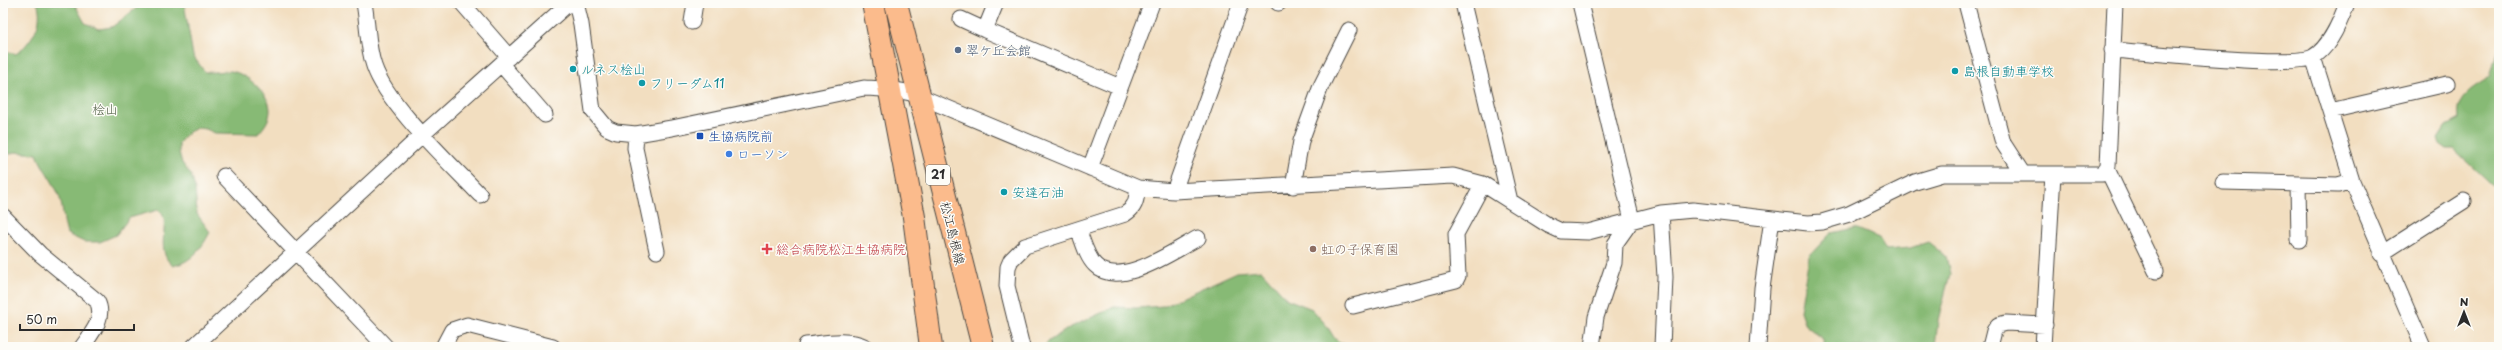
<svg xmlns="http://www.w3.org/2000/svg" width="2502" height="350" font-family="'Playpen Sans','Klee One',sans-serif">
<rect width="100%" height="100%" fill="#fdfcf7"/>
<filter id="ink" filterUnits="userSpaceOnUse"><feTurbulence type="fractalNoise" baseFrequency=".025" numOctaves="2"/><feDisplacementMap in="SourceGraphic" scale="8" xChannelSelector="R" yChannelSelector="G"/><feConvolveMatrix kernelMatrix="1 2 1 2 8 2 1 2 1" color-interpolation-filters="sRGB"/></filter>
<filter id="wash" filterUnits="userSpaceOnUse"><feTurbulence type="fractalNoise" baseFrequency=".012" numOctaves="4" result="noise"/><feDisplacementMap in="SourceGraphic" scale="16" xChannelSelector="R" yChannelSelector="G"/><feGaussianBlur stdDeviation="0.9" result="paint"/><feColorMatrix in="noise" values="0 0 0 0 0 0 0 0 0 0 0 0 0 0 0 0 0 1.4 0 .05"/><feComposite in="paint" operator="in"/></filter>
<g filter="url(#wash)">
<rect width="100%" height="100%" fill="#f2dec0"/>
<!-- forest -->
<path fill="#87ba74" stroke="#597250" d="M37 3H74L85 23 99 29 112 27 143 3H184L193 56 205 72C214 73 221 71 230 71 245 72 270 94 270 110 270 120 264 127 258 134L215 133 206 129 197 128 187 133 179 143V152L182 163 191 175 195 188 197 214 210 232C202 248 192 262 173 266 152 249 174 219 158 210L129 218 116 235 100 242H84L67 234C63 222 63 204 58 193 52 179 42 168 37 154L14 152 3 157V51L16 54C31 43 45 22 37 3Z
M2499 43V191L2454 149H2447L2440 144 2438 138 2446 126 2459 119C2456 96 2473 89 2490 78Z
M1855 228 1879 238 1886 250 1910 248 1928 242 1946 256 1950 274 1938 320 1935 347H1825L1822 338 1805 325 1800 311 1809 256 1831 233Z
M1261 270 1287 299 1312 309 1327 326 1335 339 1348 347H1044L1049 341 1069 328 1114 307 1136 308 1163 306 1237 272Z"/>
</g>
<g filter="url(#ink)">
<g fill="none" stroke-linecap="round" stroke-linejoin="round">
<defs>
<path id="street" d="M364 3C368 24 367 46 374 66 387 105 451 164 480 195
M462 3 509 57
M576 3 581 24 593 111 607 128 616 132 636 134 672 128 864 88C883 89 901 89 919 96L1138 188 1174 191 1453 176 1483 184 1548 225 1561 231 1588 232 1661 213 1693 210 1808 223 1822 222 1849 214 1915 182 1942 174H2102L2108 166 2115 3
M996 3 985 30 1120 87
M1278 3H1279
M1463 3 1510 201
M1580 3 1632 220 1615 244 1614 263 1596 317 1592 347
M1966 3 2003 143 2023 174
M961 19 985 30
M692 22 695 3
M2112 50C2145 52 2292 68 2313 57 2329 48 2341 20 2347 3
M2313 57 2352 181 2423 347
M501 64 545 115
M2330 111 2447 84
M636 134 635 148 657 251
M1090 168 1152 3
M2107 169 2156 271
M224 176 386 347
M2223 182 2338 185 2352 181
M2298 184 2299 240
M1293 186 1301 141 1321 86 1349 30
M1174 191 1241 3
M1661 213 1665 277 1662 347
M3 216 40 254 97 301C106 318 91 334 82 347
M1078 229C1083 241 1086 256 1095 265 1119 290 1173 251 1198 238
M2381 254 2464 201
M1353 306 1456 280 1458 276 1456 234 1483 184
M193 347 423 134 569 3
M443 347 452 330 467 325 553 347
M806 347V345C825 343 848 338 866 347
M1022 347 1007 286 1008 267 1011 260 1025 246 1125 214C1136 207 1136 200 1138 188
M1758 347 1762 288 1772 219
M1990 347 1994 331 1998 325 2006 323 2045 325
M2043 347 2053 174"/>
<path id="primary" d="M873 3 914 217 931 347
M896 3 983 347"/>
</defs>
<!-- street casing -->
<use href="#street" stroke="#494641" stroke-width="17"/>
<!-- primary casing -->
<use href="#primary" stroke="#494641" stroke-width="24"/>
<!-- street -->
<use href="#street" stroke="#fff" stroke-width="15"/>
<!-- primary -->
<use href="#primary" stroke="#fbbb8c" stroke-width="22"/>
</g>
</g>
<!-- markers -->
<circle fill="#5c6f8a" stroke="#fdfcf7" stroke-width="1.5" cx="958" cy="50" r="4"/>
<g fill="#0f9aa8" stroke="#fdfcf7" stroke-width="1.5">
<circle cx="573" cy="69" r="4"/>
<circle cx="1955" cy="71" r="4"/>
<circle cx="642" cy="83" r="4"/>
<circle cx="1004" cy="192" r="4"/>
</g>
<rect fill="#1a4fb4" stroke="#fdfcf7" stroke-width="1.5" x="696" y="132" width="8" height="8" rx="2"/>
<circle fill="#3f7fe0" stroke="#fdfcf7" stroke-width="1.5" cx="729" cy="154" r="4"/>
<path fill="#e0444e" stroke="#fdfcf7" stroke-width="1.5" d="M765 243h4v4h4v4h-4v4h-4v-4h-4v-4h4z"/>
<circle fill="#8d6e63" stroke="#fdfcf7" stroke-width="1.5" cx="1313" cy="249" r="4"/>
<g text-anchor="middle" stroke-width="3" stroke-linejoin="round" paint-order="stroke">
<!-- shield labels -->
<rect fill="#fdfcf7" stroke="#6a6a68" stroke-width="1" x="926" y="165" width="24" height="20" rx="3"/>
<g font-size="12" font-weight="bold" fill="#2b2b2b">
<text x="938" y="179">21</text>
</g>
<!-- service labels -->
<g font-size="13" fill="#4e5e75" stroke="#fdfcf7" text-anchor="start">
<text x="966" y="55">翠ケ丘会館</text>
</g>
<!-- culture labels -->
<g font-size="13" fill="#0d838f" stroke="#fdfcf7" text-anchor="start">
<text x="581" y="74">ルネス桧山</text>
<text x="1963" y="76">島根自動車学校</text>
<text x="650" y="88">フリーダム11</text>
<text x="1012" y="197">安達石油</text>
</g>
<!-- park labels -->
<g font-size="13" fill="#516047" stroke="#fdfcf7">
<text x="105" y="114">桧山</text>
</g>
<!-- transit labels -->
<g font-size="13" fill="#164399" stroke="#fdfcf7" text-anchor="start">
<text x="708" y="141">生協病院前</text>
</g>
<!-- shop labels -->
<g font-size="13" fill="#366cbe" stroke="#fdfcf7" text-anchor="start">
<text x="737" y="159">ローソン</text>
</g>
<!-- street labels -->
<g font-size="13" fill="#2b2b2b" stroke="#fdfcf7">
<text transform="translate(953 233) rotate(76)" y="5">松江島根線</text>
</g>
<!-- health labels -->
<g font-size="13" fill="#be3a42" stroke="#fdfcf7" text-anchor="start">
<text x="776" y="254">総合病院松江生協病院</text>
</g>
<!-- education labels -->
<g font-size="13" fill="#785e54" stroke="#fdfcf7" text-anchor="start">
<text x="1321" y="254">虹の子保育園</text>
</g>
</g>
<!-- margin -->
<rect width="2502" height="350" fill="none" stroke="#fdfcf7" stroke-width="16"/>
<!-- north arrow -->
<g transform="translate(2464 312)" stroke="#fdfcf7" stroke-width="3" paint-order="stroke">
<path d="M0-3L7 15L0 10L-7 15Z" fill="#2b2b2b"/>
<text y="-6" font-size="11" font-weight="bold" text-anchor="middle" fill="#2b2b2b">N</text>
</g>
<!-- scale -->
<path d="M20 324v6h114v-6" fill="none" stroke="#2b2b2b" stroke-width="2"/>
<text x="26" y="324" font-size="12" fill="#2b2b2b" stroke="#fdfcf7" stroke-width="3" paint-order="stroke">50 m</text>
</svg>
